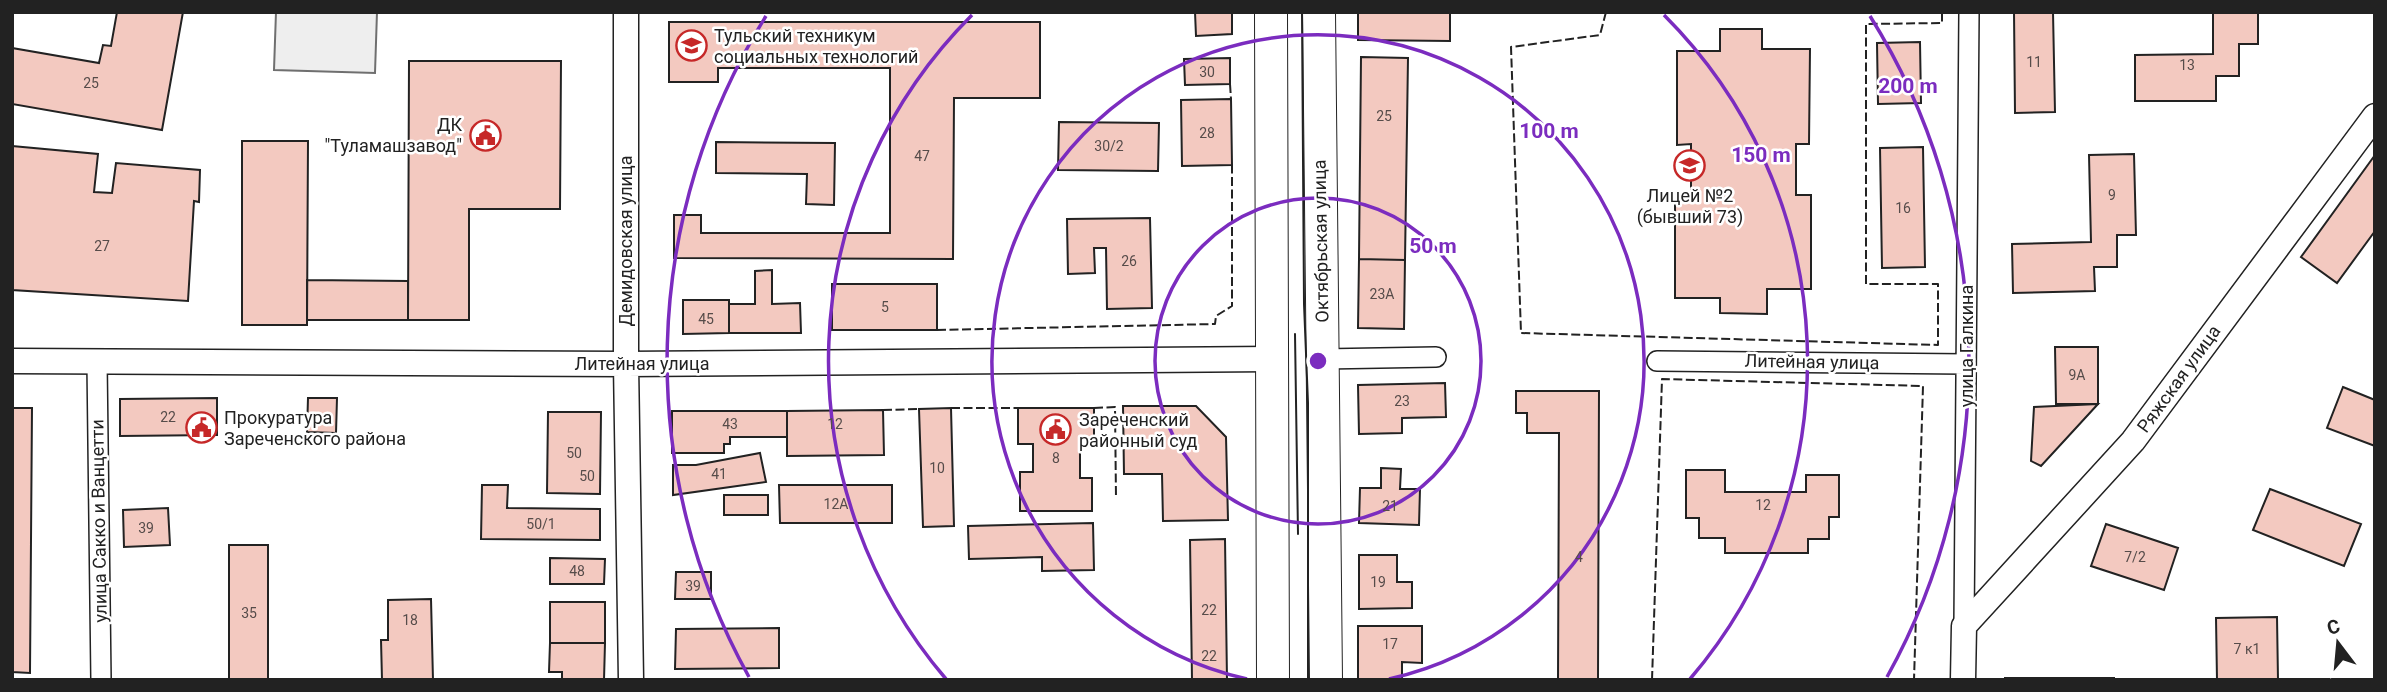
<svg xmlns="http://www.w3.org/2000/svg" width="2387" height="692" font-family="Roboto,sans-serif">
<rect width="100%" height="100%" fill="#fff"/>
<!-- green -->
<path fill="#eee" stroke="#6f6f6f" stroke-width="2" d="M276 12H377L375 73 274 70Z"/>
<!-- building -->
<path fill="#f3c9c0" stroke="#222" stroke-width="2" d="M117 12H183L162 130 12 104V48L99 63 103 45 111 46Z
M1195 12H1232V34L1196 36Z
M1358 12H1450V41L1358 40Z
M2014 12H2053L2055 112 2015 113Z
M2213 12H2258V44H2239V76H2216V101H2135V55L2213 54Z
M669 22H1040V98H954L953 259 674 258V215H701V233H890V68H718V82H669Z
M1720 29H1762V49H1810L1809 144H1796V195H1811V289H1767V314L1720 313V298H1675V195H1691V144L1677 145V51H1720Z
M1920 42 1921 103 1878 104 1877 43Z
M1361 57 1408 58 1405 260 1359 259Z
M1230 58V84L1185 85 1184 59Z
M409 61H561L560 209H469V320H408Z
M1231 99 1232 165 1182 166 1181 100Z
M1059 122 1159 123 1158 171 1058 170Z
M242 141H308L307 325H242Z
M716 142 835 143 834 205 806 204 807 174 716 173Z
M12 146 98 154 94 192 112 193 116 163 200 170 199 202 194 201 188 301 12 290Z
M1923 147 1925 267 1882 268 1880 148Z
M2134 154 2136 235H2117V267H2094L2095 291 2013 293 2012 244 2091 242 2089 155Z
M2375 155V231L2337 283 2301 257Z
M1150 218 1152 308 1107 309 1106 248H1094L1095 273 1068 274 1067 219Z
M1359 259 1405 260 1404 329 1358 328Z
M772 270V304L800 303 801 333H729V304H755V271Z
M307 280 408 281V320H307Z
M832 284H937V330H832Z
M683 300H729V333L683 334Z
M2055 347H2098V404H2056Z
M1445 383 1446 417 1402 418V433L1359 434 1358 385Z
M2343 387 2375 400V446L2327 428Z
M1516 391H1599L1598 680H1558L1559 433H1527V413H1516Z
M217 398V435L120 436V399Z
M308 398H337L336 433 307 432Z
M2098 404 2041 466 2031 461 2034 407Z
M1123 406H1196L1226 437 1228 520 1163 521 1162 474H1124Z
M12 408H32L30 673 12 672Z
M951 408 954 526 923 527 919 409Z
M1018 408H1094V442H1080V478H1092V511H1020V472H1033V444H1018Z
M883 410 884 455 787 456V411Z
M672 411H787V437H730V444H724V453H672Z
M548 412H601L600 494 547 493Z
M760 453 766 482 673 495V465H696Z
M1381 468 1401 469 1400 489H1420L1419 525 1359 523 1360 488H1381Z
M1686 470H1725V492H1806V475H1839V517H1829V539H1808V553H1725V538H1699V518H1686Z
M482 485H508L507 508 600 509V540L481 539Z
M779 485H892V523H780Z
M2270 489 2361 524 2344 566 2253 530Z
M724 495H768V515H724Z
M168 508 170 545 124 547 123 510Z
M1093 523 1094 570 1042 571V557L969 559 968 526Z
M2106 524 2178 548 2164 590 2091 566Z
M1225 539 1227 680H1192L1190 540Z
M229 545H268V680H229Z
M1359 555H1397V582H1412V608L1359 609Z
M550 558 605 559 604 584H550Z
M676 572H711V599H675Z
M431 599 433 680H382L381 640H388V600Z
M550 602H605V643H550Z
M2277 617 2278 680H2217L2216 618Z
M1358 626H1422V663L1402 662V680H1358Z
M779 628V668L675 669 676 629Z
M550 643H605L604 680H562V672H549Z
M2005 678H2114V680H2005Z"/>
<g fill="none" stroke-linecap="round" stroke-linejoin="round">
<defs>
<path id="minor" d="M1323 359 1436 357
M1657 361 1966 364
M97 362 101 680
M1964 626 1969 12"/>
<path id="tertiary" d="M626 12V364L631 680
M12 361 626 364 1272 359
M1963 680 1964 626 2133 441 2375 116"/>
<path id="primary" d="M1271 12 1273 680
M1319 12 1326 680"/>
</defs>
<!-- minor casing -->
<use href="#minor" stroke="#222" stroke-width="22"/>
<!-- tertiary casing -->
<use href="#tertiary" stroke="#222" stroke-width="27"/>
<!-- primary casing -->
<use href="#primary" stroke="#222" stroke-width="34"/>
<!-- minor -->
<use href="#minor" stroke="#fff" stroke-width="19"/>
<!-- tertiary -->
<use href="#tertiary" stroke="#fff" stroke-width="24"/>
<!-- primary -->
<use href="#primary" stroke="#fff" stroke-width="32"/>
<!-- tram -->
<path stroke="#222" stroke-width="2" d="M1302 12 1304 304 1308 403V680
M1295 334 1298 534"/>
<!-- fence -->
<path stroke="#222" stroke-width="2" stroke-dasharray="9 3.5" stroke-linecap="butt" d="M1606 12 1600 35 1511 47 1521 333 1938 345V284H1866V24L1942 23V12
M1230 84 1231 99
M937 330 1215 324 1216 316 1232 306V165
M951 408H1018
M1094 408 1115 407 1116 498
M883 410 919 409
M1652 680 1662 379 1923 386 1914 680"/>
</g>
<!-- distance rings -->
<g fill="none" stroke="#7b2cbf" stroke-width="3.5">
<circle cx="1318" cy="361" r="163"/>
<path d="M1247 679A326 326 0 1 1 1389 679"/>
<path d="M946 679A489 489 0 0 1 972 15M1664 15A489 489 0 0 1 1690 679"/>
<path d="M749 677A651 651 0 0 1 766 16M1870 16A651 651 0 0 1 1887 677"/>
</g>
<!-- icons -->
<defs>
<symbol id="university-ring" viewBox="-11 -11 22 22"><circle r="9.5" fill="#fff" stroke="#c62828" stroke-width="1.5"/><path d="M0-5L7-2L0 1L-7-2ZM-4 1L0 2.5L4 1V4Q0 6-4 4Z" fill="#c62828"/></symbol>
<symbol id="civic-ring" viewBox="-11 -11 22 22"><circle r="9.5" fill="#fff" stroke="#c62828" stroke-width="1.5"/><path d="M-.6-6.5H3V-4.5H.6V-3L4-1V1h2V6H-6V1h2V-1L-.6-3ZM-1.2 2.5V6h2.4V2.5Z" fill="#c62828"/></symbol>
<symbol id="school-ring" viewBox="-11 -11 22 22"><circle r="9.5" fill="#fff" stroke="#c62828" stroke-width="1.5"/><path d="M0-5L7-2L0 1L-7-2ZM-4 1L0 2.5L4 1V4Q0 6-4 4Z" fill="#c62828"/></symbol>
</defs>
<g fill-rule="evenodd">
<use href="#university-ring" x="674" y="28" width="35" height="35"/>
<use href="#civic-ring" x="468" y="118" width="35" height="35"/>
<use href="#school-ring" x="1672" y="148" width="35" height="35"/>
<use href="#civic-ring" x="184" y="410" width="35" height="35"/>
<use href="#civic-ring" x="1038" y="412" width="35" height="35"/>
</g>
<g text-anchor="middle" stroke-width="5" stroke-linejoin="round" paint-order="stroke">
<!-- number labels -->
<g font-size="14" fill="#564c4a">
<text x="2034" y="67">11</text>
<text x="2187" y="70">13</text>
<text x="1207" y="77">30</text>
<text x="91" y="88">25</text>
<text x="1384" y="121">25</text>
<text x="1207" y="138">28</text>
<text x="1109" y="151">30/2</text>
<text x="922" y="161">47</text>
<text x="2112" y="200">9</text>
<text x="1903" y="213">16</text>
<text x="102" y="251">27</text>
<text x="1129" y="266">26</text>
<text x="1382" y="299">23А</text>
<text x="885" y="312">5</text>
<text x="706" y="324">45</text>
<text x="2077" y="380">9А</text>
<text x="1402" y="406">23</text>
<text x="168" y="422">22</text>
<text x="730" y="429">43</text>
<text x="835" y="429">12</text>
<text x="574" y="458">50</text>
<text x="1056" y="463">8</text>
<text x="937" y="473">10</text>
<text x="719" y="479">41</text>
<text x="587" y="481">50</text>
<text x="836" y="509">12А</text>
<text x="1763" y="510">12</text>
<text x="1390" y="511">21</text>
<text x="541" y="529">50/1</text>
<text x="146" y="533">39</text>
<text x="1579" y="562">4</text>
<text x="2135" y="562">7/2</text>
<text x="577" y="576">48</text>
<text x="1378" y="587">19</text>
<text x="693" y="591">39</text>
<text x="1209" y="615">22</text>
<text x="249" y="618">35</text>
<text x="410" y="625">18</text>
<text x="1390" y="649">17</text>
<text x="2247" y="654">7 к1</text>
<text x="1209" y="661">22</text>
</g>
<!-- poi labels -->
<g font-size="18" fill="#222" stroke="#fff" text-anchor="start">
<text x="714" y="42">Тульский техникум<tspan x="714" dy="21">социальных технологий</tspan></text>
<text x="462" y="131" text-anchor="end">ДК<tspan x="462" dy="21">"Туламашзавод"</tspan></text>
<text x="1690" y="202" text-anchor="middle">Лицей №2<tspan x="1690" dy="21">(бывший 73)</tspan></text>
<text x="224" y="424">Прокуратура<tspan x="224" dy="21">Зареченского района</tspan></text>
<text x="1079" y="426">Зареченский<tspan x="1079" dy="21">районный суд</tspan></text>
</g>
<!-- street labels -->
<g font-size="18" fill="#222" stroke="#fff">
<text transform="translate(626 241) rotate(-90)" y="6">Демидовская улица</text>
<text transform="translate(1321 241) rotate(-91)" y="6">Октябрьская улица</text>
<text transform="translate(1967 346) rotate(-90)" y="6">улица Галкина</text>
<text transform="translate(1812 362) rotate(1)" y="6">Литейная улица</text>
<text x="642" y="370">Литейная улица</text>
<text transform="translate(2179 379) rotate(-54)" y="6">Ряжская улица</text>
<text transform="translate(99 521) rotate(-91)" y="6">улица Сакко и Ванцетти</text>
</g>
</g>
<circle cx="1318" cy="361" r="10" fill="#7b2cbf" stroke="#fff" stroke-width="3.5"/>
<g font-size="21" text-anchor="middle" font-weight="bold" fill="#7b2cbf" stroke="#fff" stroke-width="5" stroke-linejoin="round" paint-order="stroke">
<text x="1908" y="93">200 m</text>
<text x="1549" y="138">100 m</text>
<text x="1761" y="162">150 m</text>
<text x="1433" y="253">50 m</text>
</g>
<!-- border -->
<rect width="2387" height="692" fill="none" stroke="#222222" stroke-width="28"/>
<!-- north arrow -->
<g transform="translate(2338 643) rotate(344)" stroke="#ffffff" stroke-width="5" paint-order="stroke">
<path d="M0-5L12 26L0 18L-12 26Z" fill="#222222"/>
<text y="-10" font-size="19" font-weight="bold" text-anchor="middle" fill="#222222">С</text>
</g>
</svg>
